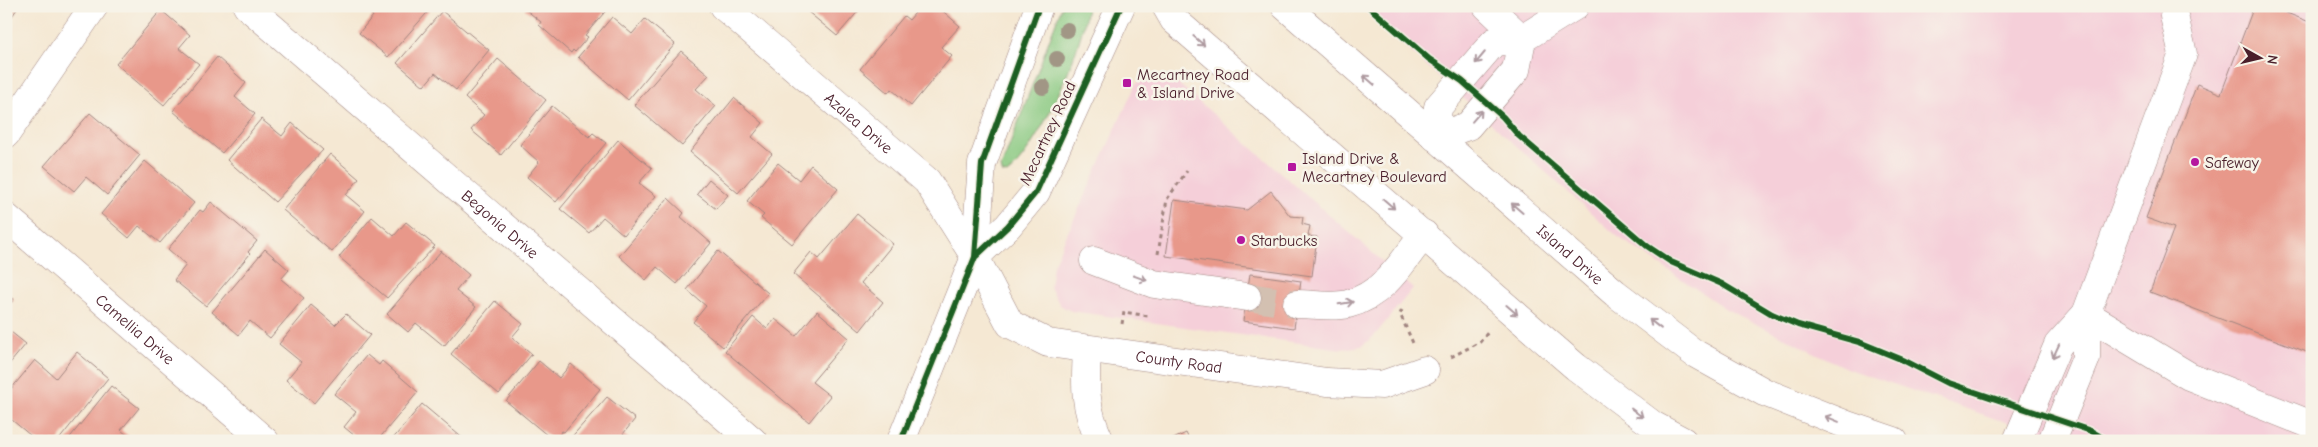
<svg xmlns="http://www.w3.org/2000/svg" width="2318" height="447" font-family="'Comic Neue',sans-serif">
<rect width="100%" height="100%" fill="#f7f3e8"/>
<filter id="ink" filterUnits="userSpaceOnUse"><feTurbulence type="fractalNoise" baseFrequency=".02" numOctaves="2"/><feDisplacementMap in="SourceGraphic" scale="10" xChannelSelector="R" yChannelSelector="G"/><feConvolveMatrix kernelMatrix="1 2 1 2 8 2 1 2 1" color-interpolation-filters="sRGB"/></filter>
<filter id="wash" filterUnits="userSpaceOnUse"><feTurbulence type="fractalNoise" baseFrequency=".0096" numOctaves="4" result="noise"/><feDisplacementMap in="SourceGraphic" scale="20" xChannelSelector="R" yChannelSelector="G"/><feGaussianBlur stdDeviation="1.12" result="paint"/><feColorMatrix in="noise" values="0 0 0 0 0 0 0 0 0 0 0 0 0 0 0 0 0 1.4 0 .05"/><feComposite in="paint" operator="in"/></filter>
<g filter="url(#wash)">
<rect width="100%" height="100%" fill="#f5e8d3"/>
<!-- built -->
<path fill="#f5cfd9" d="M1360 6H2312V441H2061L1846 368 1726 309 1617 236Z
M1161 75 1174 80 1413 288 1375 335 1362 346 1342 349 1071 311 1060 305 1050 287 1053 265 1136 84 1145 78Z"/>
<!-- green -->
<path fill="#89c981" stroke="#6a7456" d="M1062 6H1087C1084 46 1038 150 1007 174L1002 173 1001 168Z"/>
<g id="blocks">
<!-- building -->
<path fill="#e8988a" d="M6 6H19L6 25Z
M361 6H433L388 57 359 33 373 16Z
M527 6H610L585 35 588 37 575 52 573 50 571 53 539 25 541 22 525 9Z
M801 6H857L860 9 837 36Z
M921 6H937L960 26 941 47 952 56 911 106 891 89 888 93 860 69 904 16 909 20Z
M2254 6H2269L2312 23V354L2150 292 2174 228 2146 218 2197 84 2221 94Z
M161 10 190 35 179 48 199 64 164 105 116 64Z
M442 11 489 50 456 90 435 73 424 86 397 63Z
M612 17 632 34 645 19 675 44 628 100 578 57Z
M681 51 709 75 696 89 716 106 682 146 634 105Z
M217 57 246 83 235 97 255 114 222 153 173 111Z
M498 59 546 100 501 155 471 130 484 115 465 98Z
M734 98 763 123 752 137 772 154 738 193 690 152Z
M552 106 589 137 593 133 606 143 556 202 527 177 539 162 520 145Z
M90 113 140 155 107 195 86 177 74 191 44 166Z
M261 119 282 136 292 123 323 150 275 202 227 160Z
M618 140 652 168 639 183 656 196 624 235 603 217 589 233 560 209Z
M330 154 359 179 346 195 365 211 332 252 283 210Z
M145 161 194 203 160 243 139 226 129 238 101 214Z
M778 163 799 180 811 165 838 189 792 244 761 218 764 215 747 201Z
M709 179 728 195 716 209 697 194Z
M1271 191 1290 216 1303 217 1302 224 1310 226 1308 236 1317 237 1312 276 1166 256 1174 200 1247 210Z
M668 198 684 213 681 217 711 243 677 284 657 267 646 280 619 256Z
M211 202 257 241 248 252 250 254 206 306 174 280 186 265 168 249 200 210 203 212Z
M857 214 893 244 861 283 883 302 860 331 793 274 811 252 819 259Z
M372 217 394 236 406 222 435 246 387 298 339 257Z
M265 249 289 270 281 279 304 298 270 338 250 321 239 335 212 312Z
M441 251 469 275 456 291 476 307 444 346 416 323 408 332 387 314Z
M718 251 768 293 723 347 693 322 706 306 687 290Z
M1250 274 1301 281 1294 328 1243 321Z
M6 293 14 299 6 309Z
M495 301 523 324 512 337 532 354 499 394 451 354Z
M311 305 335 325 346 314 370 335 314 403 286 380 301 362 279 344Z
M817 311 849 338 812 382 830 396 809 422 725 351 753 317 767 329 775 319 796 336Z
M6 328 26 344 6 368Z
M77 352 108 378 58 441H37L6 415V395L35 360 56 378Z
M367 355 379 365 382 361 418 392 377 441H361L344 427 356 412 334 394Z
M539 361 559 378 571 364 600 389 564 432 562 431 554 441 506 401Z
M111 386 139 408 121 430 134 441H67Z
M607 397 635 419 623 434 631 441H568Z
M422 404 466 441H391Z
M1186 433 1190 441H1169Z"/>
</g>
</g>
<g filter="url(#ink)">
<use href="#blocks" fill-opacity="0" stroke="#a0847f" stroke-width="1"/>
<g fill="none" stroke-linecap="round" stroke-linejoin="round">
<!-- minor-tunnel -->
<path stroke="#d3c0b1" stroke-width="28" stroke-dasharray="28 14" stroke-linecap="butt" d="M1247 297 1297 304"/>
<defs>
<g id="minor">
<path id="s1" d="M247 6 753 441"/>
<path id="s2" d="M723 6 927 181 975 257 1010 324 1048 343 1327 382 1382 385 1425 370"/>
<path d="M1487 6 1522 39"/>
<path d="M1522 39 1516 70 1468 126 1435 137 1438 107 1494 42 1522 39 1575 6"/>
<path d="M6 134 94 6"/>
<path id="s3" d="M6 217 265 441"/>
<path d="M1094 261 1154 284 1247 297"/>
<path d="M1297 304C1313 304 1333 308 1348 304 1384 295 1403 261 1424 234"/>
<path d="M2086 314 2189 376 2312 425"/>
<path d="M1087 350C1085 385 1084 408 1100 441"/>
<path d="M2017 441 2058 345 2086 314"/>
<path d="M2052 441 2086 358V314L2183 54 2174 16"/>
</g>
<g id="major">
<path d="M1166 6 1174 20 1576 367 1653 425 1683 441"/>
<path id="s4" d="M1285 6 1615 293 1694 353 1764 392 1847 425 1894 441"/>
<path d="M975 257 1008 226 1036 192 1121 6"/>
<path d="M901 441 975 257 982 164 1039 6"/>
</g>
</defs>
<!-- minor casing -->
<use href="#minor" stroke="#a0847f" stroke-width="29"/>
<!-- major casing -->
<use href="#major" stroke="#a0847f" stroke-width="29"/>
<!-- path -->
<path stroke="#a0847f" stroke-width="3" stroke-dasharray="4 4" stroke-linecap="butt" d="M1158 254 1167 199 1187 171
M1402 310 1400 314 1413 343
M1122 324 1124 312 1148 316
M1451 357 1480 342 1489 331"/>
<!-- minor -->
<use href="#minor" stroke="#fff" stroke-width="28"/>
<!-- major -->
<use href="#major" stroke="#fff" stroke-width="28"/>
<defs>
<path id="cycleway" d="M1368 6 1429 59 1462 81 1503 117 1519 136 1647 246 1671 262 1722 284 1772 314 1798 325 1859 342 1903 360 1948 383 2091 431 2108 441
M975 257 1008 226 1036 192 1121 6
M901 441 975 257 982 164 1039 6"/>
</defs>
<!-- cycleway casing -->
<use href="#cycleway" stroke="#f7f3e8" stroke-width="9"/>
<!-- cycleway -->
<use href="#cycleway" stroke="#1b5e20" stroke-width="6"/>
</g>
<!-- trees -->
<g fill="#a19685">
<circle cx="1067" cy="30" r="8"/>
<circle cx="1057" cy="59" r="8"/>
<circle cx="1043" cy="87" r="8"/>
</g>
<!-- one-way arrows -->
<defs><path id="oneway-shaft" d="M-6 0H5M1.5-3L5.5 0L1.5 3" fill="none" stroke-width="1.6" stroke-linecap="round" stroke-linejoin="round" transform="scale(1.25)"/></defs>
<g stroke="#ae9aa0">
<use href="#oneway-shaft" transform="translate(1199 41) rotate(41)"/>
<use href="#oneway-shaft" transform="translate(1480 58) rotate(130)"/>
<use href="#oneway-shaft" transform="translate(1369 80) rotate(-139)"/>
<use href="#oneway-shaft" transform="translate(1477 116) rotate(-49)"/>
<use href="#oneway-shaft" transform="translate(1389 204) rotate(41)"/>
<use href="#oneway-shaft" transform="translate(1517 208) rotate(-139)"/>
<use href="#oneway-shaft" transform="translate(1140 278) rotate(20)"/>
<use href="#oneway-shaft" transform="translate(1346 303) rotate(-9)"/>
<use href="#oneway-shaft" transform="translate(1512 310) rotate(41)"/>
<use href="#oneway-shaft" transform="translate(1655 324) rotate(-142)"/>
<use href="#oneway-shaft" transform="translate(2056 351) rotate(115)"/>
<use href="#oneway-shaft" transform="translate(1637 413) rotate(37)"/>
<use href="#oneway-shaft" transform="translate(1832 419) rotate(-158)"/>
</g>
</g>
<!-- markers -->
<g fill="#b5179e" stroke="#f7f3e8" stroke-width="2">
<rect x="1122" y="78" width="10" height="10" rx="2.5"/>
<circle cx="2195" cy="162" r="5"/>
<rect x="1287" y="162" width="10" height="10" rx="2.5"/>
<circle cx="1241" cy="240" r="5"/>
</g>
<g text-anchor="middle" stroke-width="5" stroke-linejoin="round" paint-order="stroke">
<!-- poi labels -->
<g font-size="16" fill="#4a1f2b" stroke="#f7f3e8" text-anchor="start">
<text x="1137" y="80">Mecartney Road<tspan x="1137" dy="18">&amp; Island Drive</tspan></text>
<text x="1302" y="164">Island Drive &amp;<tspan x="1302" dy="18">Mecartney Boulevard</tspan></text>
<text x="2205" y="168">Safeway</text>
<text x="1251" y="246">Starbucks</text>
</g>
<!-- street labels -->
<g font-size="16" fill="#4a1f2b" stroke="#f7f3e8">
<text dy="6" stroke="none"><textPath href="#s2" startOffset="179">Azalea Drive</textPath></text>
<text transform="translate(1047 133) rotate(-65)" y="6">Mecartney Road</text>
<text dy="6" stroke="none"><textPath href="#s1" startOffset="334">Begonia Drive</textPath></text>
<text dy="6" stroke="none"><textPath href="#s4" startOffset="378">Island Drive</textPath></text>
<text dy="6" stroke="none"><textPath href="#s3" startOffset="171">Camellia Drive</textPath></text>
<text dy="6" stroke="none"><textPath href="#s2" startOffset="609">County Road</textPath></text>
</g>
</g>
<!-- margin -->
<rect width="2318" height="447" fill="none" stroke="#f7f3e8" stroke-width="25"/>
<!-- north arrow -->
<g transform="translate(2260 58) rotate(98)" stroke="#f7f3e8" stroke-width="4" paint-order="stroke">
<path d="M0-4L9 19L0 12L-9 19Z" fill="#4a1f2b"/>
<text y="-8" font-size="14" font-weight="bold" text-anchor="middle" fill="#4a1f2b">N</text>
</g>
</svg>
